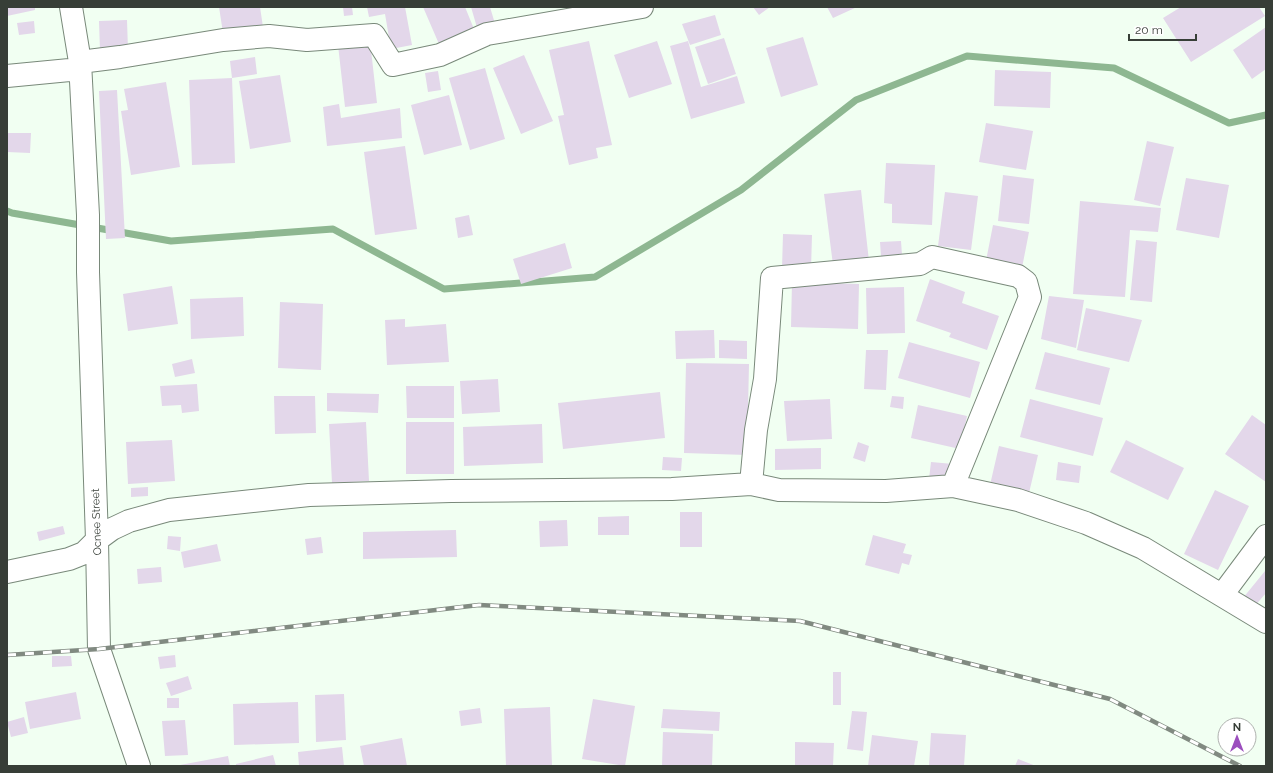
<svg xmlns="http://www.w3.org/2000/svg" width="1273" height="773" font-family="Raleway,sans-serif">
<rect width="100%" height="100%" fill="#f1fff2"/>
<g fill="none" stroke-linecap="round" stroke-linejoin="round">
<!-- stream -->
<path stroke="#8eb791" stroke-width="7" d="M7 211 12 213 171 241 333 229 444 289 595 277 741 190 856 100 967 56 1114 68 1229 123 1266 115"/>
</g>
<!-- building -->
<path fill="#e3d7ea" d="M7 7H35V10L7 16Z
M219 7H260L263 27 223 33Z
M343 7H352L353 15 344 16Z
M367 7H405L412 45 391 49 385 14 369 17Z
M423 7H465L474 29 439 44Z
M471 7H490L496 27 478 31Z
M753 7H770L759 15Z
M827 7H857L833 18Z
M1181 7H1259L1265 16 1191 62 1163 18Z
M715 15 721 35 690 45 682 24Z
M127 20 128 50 100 51 99 21Z
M34 21 35 33 19 35 17 23Z
M1266 27V69L1252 79 1233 50Z
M803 37 818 85 781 97 766 48Z
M724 38 736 74 708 84 695 47Z
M370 41 377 103 345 107 338 45Z
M589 41 612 145 596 148 598 158 569 165 558 116 564 115 549 50Z
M657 41 672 84 629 98 614 55Z
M688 41 701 87 737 76 745 103 691 119 670 46Z
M524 55 553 121 521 134 493 68Z
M255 57 257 74 232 78 230 61Z
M485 68 505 139 470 150 449 78Z
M995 70 1051 72 1050 108 994 106Z
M438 71 441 90 428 92 425 73Z
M280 75 291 142 250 149 239 81Z
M232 78 235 163 192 165 189 80Z
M166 82 180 167 131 175 121 111 128 110 124 89Z
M117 90 125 238 106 239 99 91Z
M449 95 462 145 424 155 411 105Z
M339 104 341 118 400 108 402 138 327 146 323 107Z
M986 123 1033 131 1026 170 979 162Z
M7 133H31L30 153 7 152Z
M1147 141 1174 147 1160 206 1134 200Z
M405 146 417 229 375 235 364 152Z
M886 163 935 165 932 225 892 223V204L884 203Z
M1003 175 1034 179 1029 224 998 221Z
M1186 178 1229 185 1219 238 1176 230Z
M861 190 869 261 833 265 824 194Z
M945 192 978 196 971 250 938 246Z
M1080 201 1161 208 1158 232 1130 230 1125 297 1073 294Z
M469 215 473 235 458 238 455 218Z
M993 225 1029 232 1021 273 985 266Z
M783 234 812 235 811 270 782 269Z
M1136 240 1157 242 1152 302 1130 300Z
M901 241 902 255 881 256 880 242Z
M565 243 572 268 521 284 513 259Z
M930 279 965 292 962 303 999 316 987 350 949 337 951 333 916 321Z
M792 282 859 284 858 329 791 327Z
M172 286 178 324 128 331 123 294Z
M904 287 905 333 867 334 866 288Z
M1049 296 1084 300 1076 348 1041 339Z
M243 297 244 336 191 339 190 299Z
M280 302 323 304 321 370 278 368Z
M1086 308 1142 320 1129 362 1077 350Z
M405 319V327L446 324 449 362 387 365 385 320Z
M714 330 715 358 676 359 675 331Z
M719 340 747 341V359L719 358Z
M909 342 980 362 970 398 898 378Z
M866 350H888L886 390 864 389Z
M1045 352 1110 368 1100 405 1035 389Z
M192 359 195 373 175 377 172 364Z
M686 363 749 364 747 455 684 453Z
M498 379 500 412 462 414 460 381Z
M197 384 199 411 182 413 181 405 162 406 160 386Z
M406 386H454V418H407Z
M660 392 665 438 563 449 558 403Z
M327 393 379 394 378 413 327 411Z
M274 396H315L316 433 275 434Z
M892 396 904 397 903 409 890 407Z
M830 399 832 439 787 441 784 401Z
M1030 399 1103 418 1093 456 1020 437Z
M918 405 967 416 960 449 911 438Z
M1252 415 1266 425V482L1225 454Z
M366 422 369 481 332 483 329 424Z
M406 422H454V474H406Z
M542 424 543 463 464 466 463 427Z
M172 440 175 481 128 484 126 442Z
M1126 440 1184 468 1168 500 1110 472Z
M858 442 869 446 865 462 853 458Z
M999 446 1038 455 1029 493 990 485Z
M821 448V469L775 470V449Z
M663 457 682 458 681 471 662 470Z
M931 462 953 464 951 481 929 479Z
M1058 462 1081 466 1079 483 1056 480Z
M148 487V496L131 497V488Z
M1215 490 1249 506 1218 570 1184 554Z
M680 512H702V547H680Z
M629 516V535H598V517Z
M567 520 568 546 540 547 539 521Z
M63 526 65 534 39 541 37 532Z
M456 530 457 557 363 559V532Z
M873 535 906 544 903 553 912 555 909 565 902 563 899 574 865 565Z
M168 536 181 537 180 551 167 549Z
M321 537 323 553 307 555 305 539Z
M217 544 221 561 184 568 181 552Z
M161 567 162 582 138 584 137 569Z
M1265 571 1266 572V593L1254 607 1243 598Z
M175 655 176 667 160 669 158 657Z
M52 656H71L72 666 52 667Z
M833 672H841V705H833Z
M188 676 192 689 171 696 166 683Z
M76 692 81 719 30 729 25 702Z
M344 694 346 740 316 742 315 695Z
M167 698H179V708H167Z
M593 699 635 706 625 766 582 759Z
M298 702 299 743 234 745 233 704Z
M550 707 552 766H506L504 709Z
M480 708 482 723 461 726 459 711Z
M663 709 720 712 719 731 661 728Z
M852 711 867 712 863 751 847 749Z
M24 717 28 733 11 737 7 722Z
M185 720 188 755 165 756 162 721Z
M663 732 713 734 712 766H662Z
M931 733 966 735 964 766H929Z
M872 735 918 741 914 766H868Z
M402 738 407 766H364L360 746Z
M795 742 834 743 833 766H795Z
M342 747 344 766H299L298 752Z
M273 755 276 766H236V764Z
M228 756 230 766H180V765Z
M1018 759 1036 766H1015Z"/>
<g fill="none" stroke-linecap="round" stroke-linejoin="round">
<defs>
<path id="minor" d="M71 7 80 62 88 215V272L97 540 99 649 139 766
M80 62 120 57 223 40 269 36 307 40 374 35 393 65 440 55 487 34 642 7
M7 76 80 69
M751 484 756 430 765 379 772 278 920 264 932 257 1018 276 1026 282 1030 297 953 486
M7 572 69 559 84 553 97 540 112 529 129 521 169 510 309 495 451 491 672 489 751 484 779 490 886 491 953 486 1018 500 1086 523 1143 548 1266 622
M1222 595 1266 536"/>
</defs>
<!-- minor casing -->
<use href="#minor" stroke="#79897a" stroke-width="24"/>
<!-- minor -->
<use href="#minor" stroke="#fff" stroke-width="22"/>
<defs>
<path id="rail" d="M7 655 99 649 479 605 800 621 1110 699 1240 766"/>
</defs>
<!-- rail casing -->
<use href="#rail" stroke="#818a81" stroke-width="4.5"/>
<!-- rail -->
<use href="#rail" stroke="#fff" stroke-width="3" stroke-dasharray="9" stroke-linecap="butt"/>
</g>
<g text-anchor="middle" stroke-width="3.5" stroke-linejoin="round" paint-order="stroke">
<!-- street labels -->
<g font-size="11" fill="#373e37" stroke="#fff">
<text transform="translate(96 522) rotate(-92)" y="4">Ocnee Street</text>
</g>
</g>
<!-- border -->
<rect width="1273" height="773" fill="none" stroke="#373e37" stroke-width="16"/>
<!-- north arrow -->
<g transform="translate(1237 737)"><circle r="19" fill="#ffffff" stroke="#afb2af"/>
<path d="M0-3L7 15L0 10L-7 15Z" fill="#9c4ebe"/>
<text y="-6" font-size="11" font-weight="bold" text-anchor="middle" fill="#373e37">N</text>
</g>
<!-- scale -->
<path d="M1129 34v6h67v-6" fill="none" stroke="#373e37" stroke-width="2"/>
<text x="1135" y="34" font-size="12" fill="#373e37" stroke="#ffffff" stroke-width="3" paint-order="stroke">20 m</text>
</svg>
